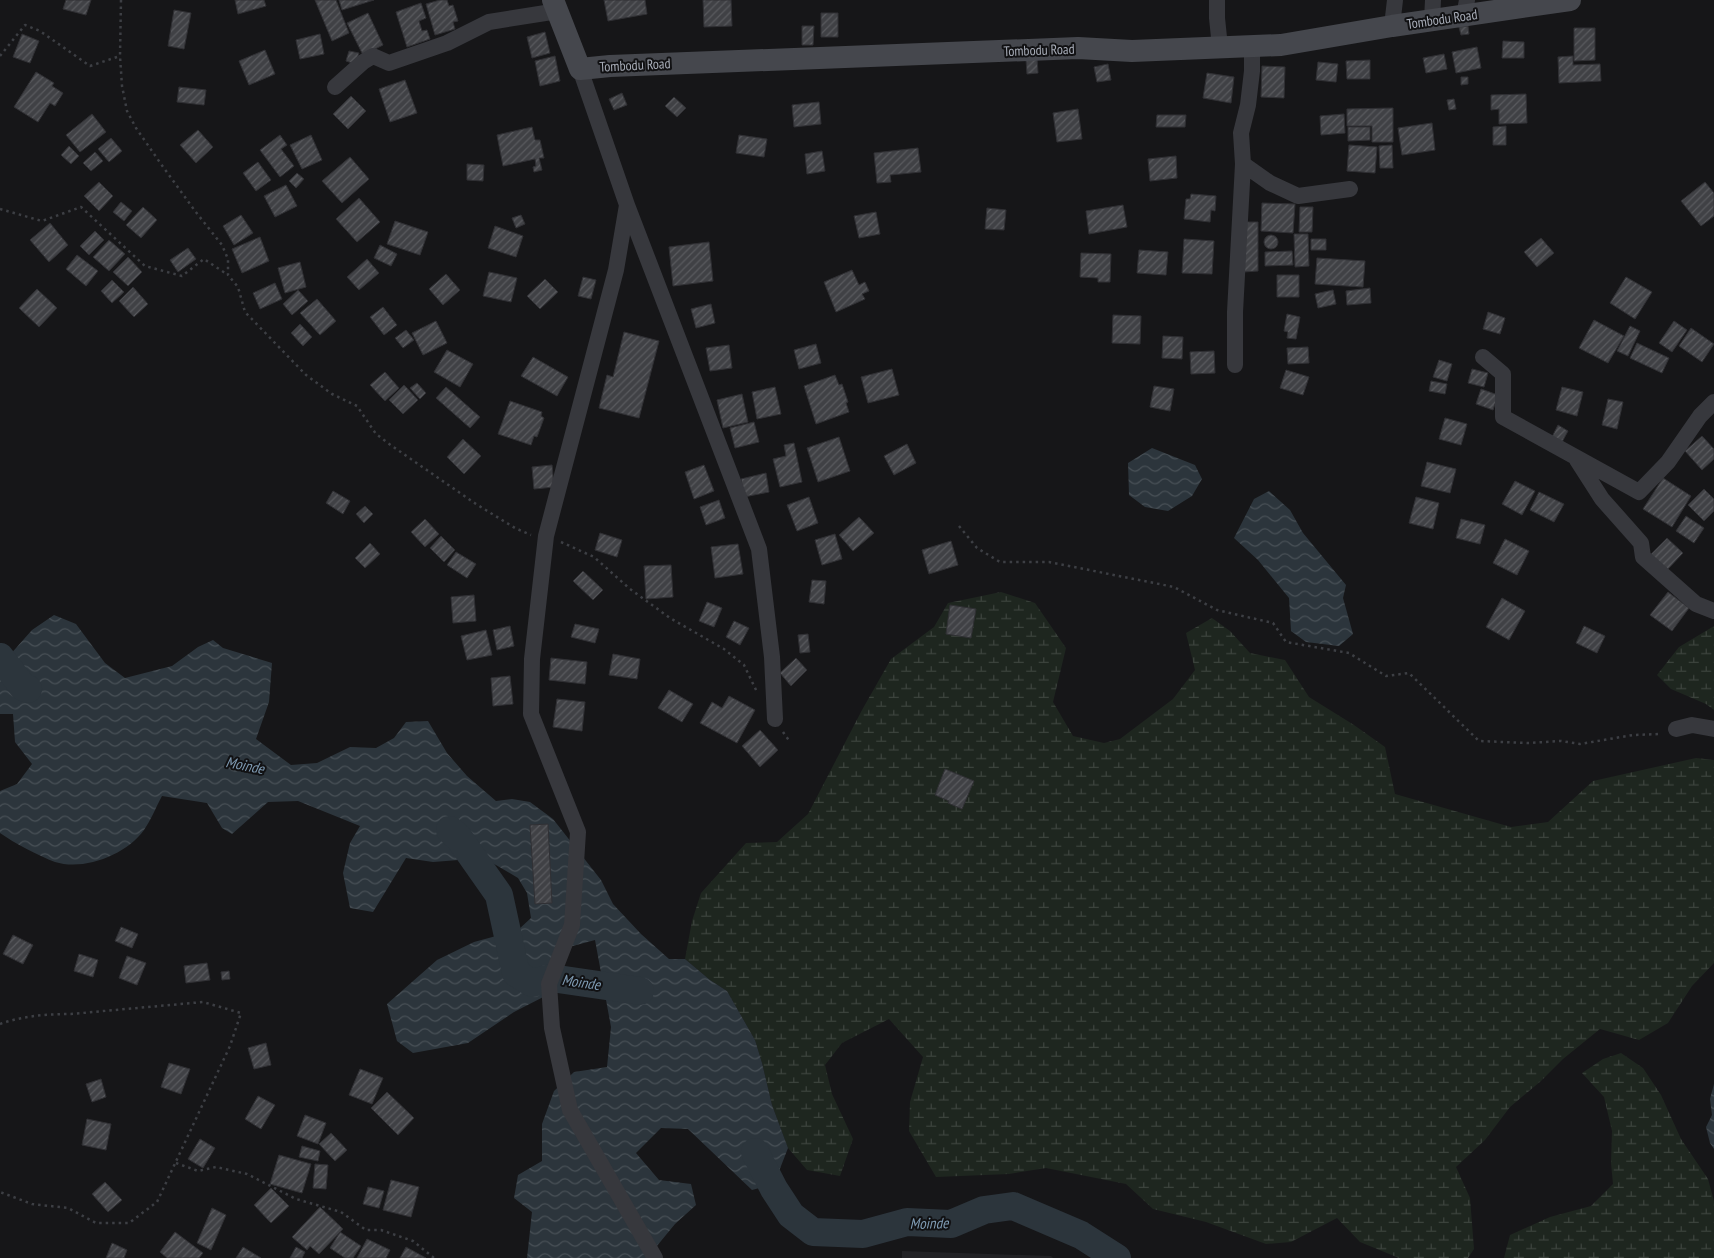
<svg xmlns="http://www.w3.org/2000/svg" width="1714" height="1258" viewBox="0 0 1714 1258" font-family="'PT Sans Narrow',sans-serif">
	<defs>
		<pattern id="wetland-marsh" width="20" height="14" patternUnits="userSpaceOnUse" patternTransform="scale(1.25)"><rect width="20" height="14" fill="#1e261f"/><path d="M1 5h8M5 5V1M11 12h8M15 12V8" fill="none" stroke="#3c433d"/></pattern>
		<pattern id="water-waves" width="16" height="10" patternUnits="userSpaceOnUse" patternTransform="scale(1.25)"><rect width="16" height="10" fill="#2c353c"/><path d="M0 5q4-4 8 0t8 0" fill="none" stroke="#485056"/></pattern>
		<pattern id="building-hatch" width="6" height="6" patternUnits="userSpaceOnUse" patternTransform="scale(1.25)"><rect width="6" height="6" fill="#404145"/><path d="M-1 1l2-2M0 6l6-6M5 7l2-2" fill="none" stroke="#595a5e"/></pattern>
	</defs>
	<rect width="100%" height="100%" fill="#161618"/>
	<path fill="#222225" d="M902,1251l149,5 2,2h-151z"/>
	<path fill="url(#wetland-marsh)" d="M1001,592l34,11 31,45 -13,54 20,34 31,7 16,-4 53,-40 22,-29 -9,-37 26,-15 18,13 20,22 35,7 24,37 45,28 31,22 10,47 116,33 37,-5 45,-41 103,-23 18,2v203l-22,23 -24,37 -29,17 -39,-11 -37,30 -22,22 -31,26 -25,33 -29,27 14,31 4,51 -6,9h-69l-39,-16 -23,-24 -46,24 -25,2 -60,-22 -53,-13 -27,-25 -80,-16 -37,6 -73,3 -27,-46 1,-29 13,-45 -34,-38 -47,24 -17,22 7,29 21,45 -13,37 -33,-6 -19,-22 -16,-43 -10,-42 -7,-23 -28,-49 -17,-11 -25,-21 7,-38 9,-28 45,-50 31,-1 31,-28 54,-104 29,-51 43,-32 14,-24z
		M1714,626v84l-8,-6 -35,-15 -14,-14 22,-28z
		M1621,1053l22,15 18,27 20,44 27,40 6,22v57h-210l6,-23 40,-18 41,-11 22,-22 -2,-21 1,-32 -8,-34 -22,-24 21,-14z"/>
	<path fill="url(#water-waves)" d="M1152,448l43,17 7,14 -10,17 -24,15 -23,-4 -16,-12 -1,-32z
		M1269,491l21,19 13,23 43,52 -3,13 10,36 -14,12 -33,-4 -15,-11 -2,-33 -31,-38 -24,-22 20,-39z
		M54,615l22,9 29,39 20,15 47,-12 26,-19 15,-7 10,8 49,15 -3,39 -13,37 35,26 26,-2 33,-16 26,1 18,-10 12,-16 22,-1 19,32 20,23 29,25 16,-2 18,3 23,17 48,61 12,24 28,30 28,25h16l25,21 17,11 28,49 7,23 10,42 16,43 -14,36 -22,6 -64,-61 -27,-1 -25,25 23,27 32,4 5,21 -21,19 -28,34h-120l5,-46 -18,-14 4,-23 24,-14v-37l12,-33 20,-19 33,-5 4,-40 -16,-87 -26,7 -16,45 -39,20 -46,31 -55,10 -16,-12 -10,-37 50,-44 37,-18 44,-12 13,-12 -4,-25 -9,-15 -34,-20 -51,4 -27,-4 -33,54 -23,-4 -7,-35 7,-30 10,-17 -62,-25 -30,1 -36,32 -10,-6 -15,-25 -45,-7c-6,11 -11,24 -18,34 -18,25 -60,41 -89,32 -16,-6 -41,-19 -55,-29v-42l17,-7 15,-20 -17,-22 -2,-28h-13v-48l32,-36z
		M1714,1084v65l-4,-6 -4,-16 6,-12 -2,-16z"/>
	<g fill="none" stroke-linecap="round" stroke-linejoin="round">
		<path stroke="#2c353c" stroke-width="28" d="M0,657l23,30 5,2
			M450,830l9,8 40,57 17,78 16,10 19,-5 89,13
			M755,1152l19,37 17,26 22,17 50,2 44,-12 44,2 33,-14 29,-4 68,29 36,23"/>
	</g>
	<path fill="url(#building-hatch)" stroke="#303034" d="M66,0h25l-5,15 -23,-6z
		M235,0h29l2,6 -28,8z
		M315,0h21l13,33 -17,8z
		M339,0h35l-32,10z
		M440,0h7l2,6 4,-1 5,16 -5,1 2,7 -20,6 -9,-31z
		M604,0h41l2,14 -39,7z
		M703,0h28l1,26 -28,1z
		M421,3l5,15 -7,3 3,10 5,-1 3,9 -23,8 -11,-35z
		M174,10l17,3 -7,36 -16,-3z
		M368,13l15,32 -20,10 -16,-32z
		M821,13h17v24h-17z
		M802,26h12l-1,19h-11z
		M1468,26l1,8 -8,1 -2,-8z
		M1574,28h21v32l-21,1z
		M545,32l5,21 -18,5 -5,-21z
		M22,34l17,7 -9,22 -17,-6z
		M320,34l4,20 -24,5 -4,-19z
		M1503,41l21,1v16h-22z
		M1477,47l4,21 -25,5 -4,-21z
		M265,50l10,24 -26,11 -10,-24z
		M349,51l10,2 -4,11 -9,-3z
		M1444,54l3,15 -21,4 -3,-15z
		M555,56l5,25 -20,5 -5,-25z
		M1573,56v9l27,-1 1,17 -42,2 -1,-26z
		M1037,58l1,15 -11,1 -1,-15z
		M1370,60v19h-23l-1,-18z
		M1318,62l20,2 -2,18 -20,-2z
		M1108,64l3,16 -14,2 -3,-15z
		M1262,66l23,1 -1,31 -23,-1z
		M36,72l18,11 -2,3 11,7 -8,13 -5,-3 -12,19 -24,-15z
		M1207,73l27,4 -3,26 -28,-5z
		M1461,77h7v7l-7,1z
		M405,80l12,33 -27,9 -11,-33z
		M179,87l27,3 -2,15 -27,-3z
		M622,93l5,12 -13,5 -5,-11z
		M1526,94l1,29 -28,1v-15l-8,1v-15z
		M351,96l15,15 -18,18 -15,-15z
		M674,97l12,11 -9,9 -12,-11z
		M1454,99l2,10 -7,1 -2,-10z
		M819,102l2,22 -27,3 -2,-22z
		M1393,108v34h-21v-16h-25v-17z
		M1078,109l4,30 -25,3 -4,-29z
		M92,114l14,18 -26,20 -14,-17z
		M1344,114l1,19 -24,2 -1,-19z
		M1157,115h29l-1,12h-29z
		M1432,123l3,27 -33,5 -4,-27z
		M1506,126v19h-13v-18z
		M532,127l3,13h5l4,18h-5l3,12 -8,2 -1,-5 3,-1 -1,-7 -32,7 -6,-31z
		M1348,127h22v13l-22,1z
		M198,130l15,17 -17,16 -16,-18z
		M280,135l7,10 -6,4 13,17 -14,11 -20,-27z
		M311,135l11,25 -20,9 -12,-24z
		M739,135l28,4 -3,18 -28,-4z
		M111,138l11,13 -13,11 -11,-13z
		M1349,145l28,2 -2,26 -28,-2z
		M1392,145l1,23h-13l-1,-22z
		M69,146l10,10 -8,8 -10,-9z
		M918,148l3,24 -31,3 1,7 -14,1 -3,-30z
		M822,151l3,20 -18,3 -2,-20z
		M95,152l8,9 -12,10 -8,-8z
		M1176,156l1,22 -27,3 -2,-22z
		M350,157l19,22 -27,24 -20,-22z
		M258,162l13,18 -15,11 -13,-18z
		M467,164l17,1 -1,16 -16,-1z
		M297,173l7,6 -8,9 -7,-7z
		M99,182l14,14 -14,15 -15,-15z
		M1705,182l9,11v23l-13,10 -20,-25z
		M286,185l11,21 -22,11 -11,-21z
		M1191,194l25,2 -1,15 -4,-1 -1,12 -26,-3 2,-20h4z
		M359,198l21,24 -23,20 -21,-23z
		M121,202l11,9 -8,10 -11,-9z
		M1262,203l33,1 -2,29 -32,-2z
		M1123,205l4,22 -38,7 -3,-23z
		M143,207l14,13 -16,18 -15,-13z
		M1300,207h13l-1,25h-13z
		M987,208l19,2 -2,20 -19,-1z
		M876,212l4,22 -21,4 -5,-22z
		M241,215l12,18 -19,12 -11,-19z
		M521,215l4,9 -9,4 -4,-10z
		M395,221l33,11 -8,23 -33,-11z
		M1243,222h15v49l-15,1z
		M50,223l18,22 -19,17 -19,-22z
		M495,226l28,10 -7,21 -28,-9z
		M95,231l9,9 -15,15 -9,-9z
		M1294,234h14l1,32 -14,1z
		M1264 242a7 7 0 1 1 14 0a7 7 0 1 1-14 0Z
		M260,237l9,24 -27,12 -10,-24z
		M1541,238l13,15 -17,14 -13,-15z
		M1184,239l30,2 -2,33 -30,-1z
		M1311,239h15v11h-15z
		M109,240l16,14 -16,17 -16,-14z
		M709,242l4,39 -40,5 -4,-39z
		M380,245l17,9 -6,12 -17,-8z
		M188,248l8,11 -18,13 -8,-12z
		M1139,250l29,2 -2,23 -29,-2z
		M1292,251l1,14 -28,1v-14z
		M1081,253l30,1 -1,28h-12v-4l-18,-1z
		M77,255l21,16 -12,15 -20,-17z
		M128,257l14,15 -14,14 -15,-14z
		M1317,258l48,3 -2,26 -48,-3z
		M367,259l12,14 -20,17 -12,-13z
		M300,262l6,25 -21,6 -7,-25z
		M852,270l7,15 6,-3 4,9 -7,3 3,5 -29,13 -12,-30z
		M489,272l28,6 -6,24 -28,-6z
		M446,274l14,16 -17,15 -14,-16z
		M1277,275h22v22h-22z
		M583,277l13,3 -5,19 -13,-3z
		M1626,277l26,15 -17,27 -25,-16z
		M545,279l13,13 -18,17 -13,-13z
		M112,280l12,12 -12,11 -11,-12z
		M275,283l7,16 -22,10 -7,-16z
		M133,287l15,17 -14,13 -15,-16z
		M1370,288l1,15 -24,2 -1,-14z
		M37,289l20,19 -18,19 -20,-19z
		M298,290l10,11 -16,14 -9,-11z
		M1333,290l3,14 -18,4 -3,-14z
		M317,299l19,22 -16,14 -20,-22z
		M711,304l4,19 -19,5 -5,-19z
		M383,307l14,18 -13,10 -14,-18z
		M1488,312l17,6 -5,16 -17,-5z
		M1287,314l13,3 -4,22 -9,-1 1,-6 -4,-1z
		M1113,315l28,1 -1,28 -28,-1z
		M1594,320l30,16 -16,27 -29,-15z
		M436,321l11,22 -24,12 -11,-22z
		M1674,321l13,9 -15,22 -13,-9z
		M300,324l12,13 -9,9 -12,-13z
		M1630,326l10,5 -12,25 -11,-5z
		M1691,328l23,16 -12,18 -23,-16z
		M406,330l8,10 -11,8 -8,-10z
		M624,332l35,9 -20,77 -40,-10 8,-33 6,2z
		M1163,336l20,1 -1,22 -20,-1z
		M1637,343l32,15 -7,15 -32,-15z
		M816,344l5,19 -22,6 -5,-19z
		M729,345l3,23 -22,3 -4,-23z
		M1308,347l1,16 -21,1 -1,-16z
		M447,350l26,14 -13,23 -26,-15z
		M1214,351l1,22 -24,1 -1,-22z
		M533,357l35,20 -11,19 -36,-20z
		M1439,360l13,4 -5,17 -14,-4z
		M892,369l7,26 -31,8 -7,-26z
		M1472,369l16,4 -4,14 -16,-4z
		M1286,370l23,7 -6,18 -23,-7z
		M385,372l14,16 -14,13 -15,-16z
		M835,375l4,10 3,-1 6,18 -2,1 3,9 -33,12 -12,-38z
		M1431,381l16,3 -2,10 -16,-3z
		M417,383l9,10 -6,6 -10,-11z
		M404,385l14,15 -15,14 -14,-14z
		M1154,386l20,3 -4,22 -20,-4z
		M446,387l34,30 -10,11 -34,-30z
		M775,387l6,27 -24,5 -5,-27z
		M1562,387l21,5 -6,24 -21,-6z
		M1481,389l17,6 -5,15 -17,-6z
		M742,394l6,28 -25,6 -6,-28z
		M1608,399l15,3 -6,27 -15,-4z
		M510,401l32,11 -1,4 3,2 -7,19 -3,-1 -3,9 -33,-11z
		M1445,418l22,6 -6,21 -22,-6z
		M754,422l5,20 -24,6 -5,-20z
		M1558,425l10,6 -6,11 -10,-5z
		M1702,436l12,13v10l-12,11 -17,-19z
		M839,437l11,34 -32,11 -11,-34z
		M463,439l18,17 -17,18 -17,-17z
		M794,443l8,39 -22,5 -7,-28 13,-3 -2,-11z
		M907,444l9,19 -22,12 -10,-19z
		M1427,462l29,7 -6,24 -29,-7z
		M552,465l2,22 -20,2 -2,-22z
		M704,465l10,26 -20,8 -9,-27z
		M766,473l3,19 -25,5 -3,-18z
		M1663,478l28,18 -19,31 -29,-18z
		M1515,481l20,10 -13,24 -20,-11z
		M1704,489l10,10v12l-10,10 -16,-16z
		M333,491l17,10 -7,13 -17,-11z
		M1539,492l25,12 -10,18 -24,-12z
		M809,497l9,26 -21,8 -10,-26z
		M1416,497l23,6 -6,26 -24,-6z
		M719,500l6,18 -19,7 -6,-18z
		M365,506l8,8 -9,9 -8,-9z
		M1686,516l18,12 -10,15 -18,-12z
		M859,517l15,16 -21,18 -14,-16z
		M425,519l14,15 -14,13 -14,-15z
		M1461,519l24,6 -5,19 -24,-6z
		M600,533l22,7 -5,17 -22,-7z
		M835,534l7,25 -20,6 -7,-25z
		M441,536l14,14 -11,12 -14,-14z
		M1667,538l16,15 -17,18 -16,-16z
		M1505,539l24,12 -12,24 -24,-12z
		M951,541l7,24 -29,9 -7,-24z
		M370,543l10,11 -15,14 -10,-10z
		M738,544l5,30 -28,4 -4,-31z
		M456,552l20,12 -9,14 -20,-13z
		M671,565l2,32 -27,2 -2,-33z
		M583,571l20,19 -10,10 -20,-19z
		M812,580l14,1 -2,23 -15,-2z
		M1668,592l21,16 -17,23 -22,-16z
		M474,595l2,26 -23,2 -2,-26z
		M1502,598l23,13 -16,29 -23,-13z
		M707,602l15,6 -8,19 -15,-6z
		M950,605l26,4 -5,29 -25,-4z
		M734,621l15,7 -9,17 -14,-8z
		M575,624l24,5 -4,14 -24,-6z
		M510,626l4,20 -17,4 -4,-20z
		M1584,626l21,10 -8,17 -21,-10z
		M486,630l6,25 -25,5 -6,-24z
		M808,634l2,18 -10,1 -2,-18z
		M613,654l27,5 -3,20 -28,-4z
		M551,658l36,4 -2,22 -36,-4z
		M796,658l11,12 -16,16 -11,-13z
		M510,676l3,28 -20,2 -2,-28z
		M669,690l24,14 -11,18 -24,-14z
		M729,696l26,14 -18,33 -37,-20 12,-21 10,6z
		M557,699l28,3 -3,29 -29,-4z
		M760,730l18,20 -18,17 -18,-21z
		M945,769l29,12 -12,28 -14,-6 1,-2 -14,-6z
		M548,824l4,79 -17,1 -5,-79z
		M121,927l17,7 -6,14 -17,-7z
		M13,935l20,10 -10,19 -20,-10z
		M79,954l19,6 -5,17 -19,-6z
		M127,956l19,7 -9,22 -18,-7z
		M207,963l3,17 -24,3 -2,-17z
		M229,971l1,8 -8,1 -1,-8z
		M266,1043l5,22 -17,4 -6,-21z
		M169,1063l21,6 -9,25 -20,-7z
		M360,1069l23,9 -11,26 -23,-9z
		M101,1079l5,18 -14,5 -6,-18z
		M387,1092l27,26 -16,17 -27,-27z
		M258,1096l17,9 -14,24 -16,-10z
		M305,1115l21,8 -8,21 -21,-8z
		M87,1119l24,5 -5,26 -24,-5z
		M331,1133l16,17 -12,11 -16,-17z
		M200,1139l15,9 -12,20 -15,-9z
		M302,1146l18,5 -2,10 -19,-4z
		M279,1155l32,9 -9,29 -32,-9z
		M315,1164l13,1 -2,24 -13,-1z
		M391,1180l28,7 -8,30 -28,-7z
		M105,1182l17,18 -14,12 -16,-18z
		M368,1187l16,4 -5,17 -16,-4z
		M271,1188l18,18 -18,17 -17,-18z
		M320,1207l23,22 -24,25 -9,-8 -3,4 -15,-13z
		M212,1208l14,7 -15,35 -14,-7z
		M175,1232l28,21 -4,5h-32l-7,-6z
		M340,1232l21,14 -8,12h-8l-15,-10z
		M367,1239l23,11 -4,8h-29z
		M112,1243l15,7 -3,8h-18z
		M243,1247l18,11h-25z
		M296,1247l9,5 -3,6h-12z
		M406,1247l20,11h-26z"/>
	<g fill="none" stroke-linecap="round" stroke-linejoin="round">
		<path stroke="#3d3f44" stroke-width="2.5" stroke-dasharray="2.5 4" stroke-linecap="butt" d="M121,0l-1,56 2,30 5,25 9,17 25,36 34,47 27,34 6,14v16l10,12 7,25 61,63 26,19 25,12 19,28 16,12 84,58 39,24 16,7
			M0,56l25,-31 15,6 50,35 30,-10
			M0,209l42,12 39,-14 64,59 37,10 22,-17 24,16
			M959,526l18,22 23,14h49l125,25 43,23 56,13 13,19 63,11 37,23 23,-3 70,68 49,2 33,-2 19,3 53,-9 28,-1
			M561,542l33,15 36,32 40,29 54,31 20,16 13,27
			M783,732l7,10
			M0,1024c22,-8 47,-10 71,-10l132,-12 38,11 -11,33 -73,156 -28,21h-33l-28,-15 -36,-4 -32,-12
			M176,1163l22,8 18,-4 31,7 49,25 45,13 25,18h15l32,11 21,17"/>
		<path stroke="#37383d" stroke-width="16" d="M1217,0v18l3,29
			M1464,16l3,-16
			M1432,20l1,-20
			M1392,26l3,-26
			M580,69l47,136 132,344 13,108 3,62
			M335,87l28,-25 10,-6 16,7 58,-20 42,-21 69,-11
			M1243,164l27,19 28,13 52,-7
			M627,205l-11,65 -70,266 -14,123 -1,55 47,118 -6,93 -23,59 3,44 18,82 85,148
			M1483,357l20,17v43l136,75 29,-30 32,-46 14,-14
			M1235,365v-53l8,-148 -2,-31 7,-28 4,-34v-24
			M1577,460l25,39 39,44 2,14 53,47 18,7
			M1676,729l16,-4 22,4"/>
		<path stroke="#45474d" stroke-width="22" d="M553,0l27,69 30,-3 468,-18 54,3 149,-6 111,-19 178,-26"/>
	</g>
	<g text-anchor="middle" dominant-baseline="central" stroke-width="4" stroke-linejoin="round" paint-order="stroke">
		<g font-size="14" fill="#a8adb8" stroke="#111113">
			<text transform="translate(1442 19) rotate(-8)">Tombodu Road</text>
			<text transform="translate(1039 50) rotate(-2)">Tombodu Road</text>
			<text transform="translate(635 65) rotate(-3)">Tombodu Road</text>
		</g>
		<g font-size="15" font-style="italic" fill="#7f9bb3" stroke="#111113">
			<text transform="translate(245 765) rotate(11)">Moinde</text>
			<text transform="translate(581 982) rotate(8)">Moinde</text>
			<text transform="translate(929 1223) rotate(-1)">Moinde</text>
		</g>
	</g>
</svg>
